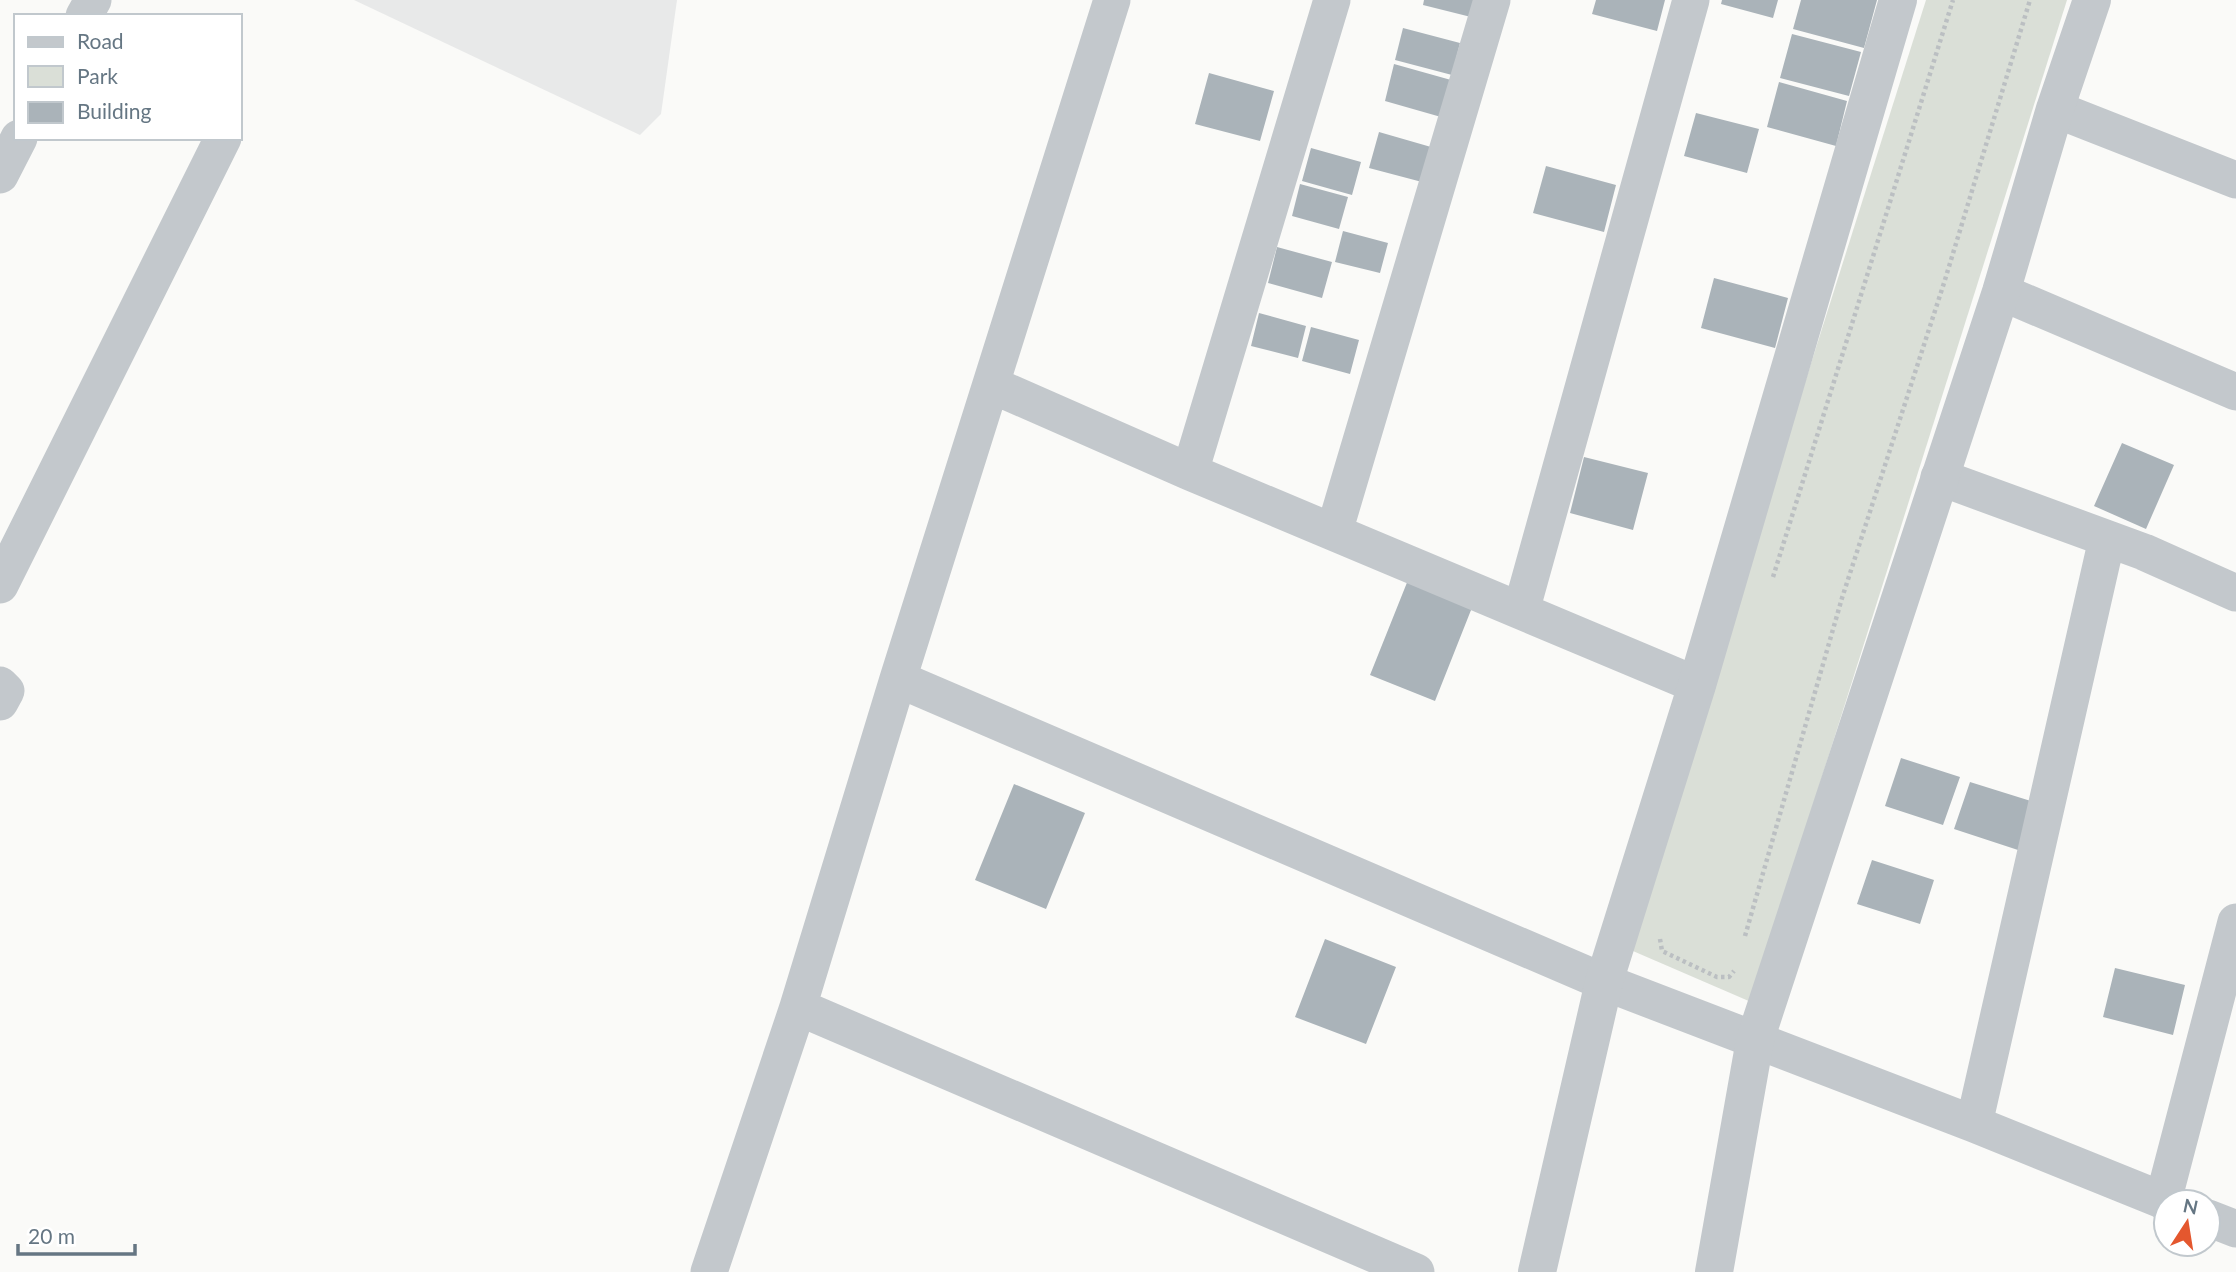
<svg xmlns="http://www.w3.org/2000/svg" width="2236" height="1272" viewBox="0 0 2236 1272" font-family="Lato,sans-serif">
	<rect width="100%" height="100%" fill="#fafaf8"/>
	<path fill="#e8e9e9" d="M354,0h323l-16,114 -21,21z"/>
	<path fill="#dadfd7" d="M1926,0h141l-316,1002 -125,-54z"/>
	<path fill="#aab3b9" d="M1424,0h55l-4,18 -52,-13z
		M1596,0h69l-8,31 -65,-17z
		M1722,0h56l-5,18 -52,-14z
		M1801,0h76l-13,48 -71,-19z
		M1403,28l57,15 -8,32 -57,-15z
		M1792,34l69,18 -12,44 -69,-18z
		M1394,64l57,16 -10,37 -56,-16z
		M1209,73l65,18 -14,50 -65,-17z
		M1779,82l68,19 -11,45 -69,-19z
		M1696,113l63,16 -12,44 -63,-17z
		M1379,132l52,15 -9,35 -53,-14z
		M1311,148l50,14 -9,33 -50,-14z
		M1546,166l70,19 -12,47 -71,-19z
		M1300,184l48,13 -9,32 -47,-13z
		M1343,231l45,12 -8,30 -45,-11z
		M1277,247l55,15 -10,36 -54,-15z
		M1714,278l74,20 -13,50 -74,-20z
		M1259,313l47,13 -8,32 -47,-12z
		M1311,327l48,13 -9,34 -48,-13z
		M2122,443l52,22 -28,64 -52,-23z
		M1584,457l64,16 -15,57 -63,-17z
		M1408,580l65,25 -38,96 -65,-26z
		M1901,758l59,19 -17,48 -58,-19z
		M1970,782l64,20 -16,48 -64,-21z
		M1014,784l71,29 -39,96 -71,-29z
		M1872,860l62,20 -14,44 -63,-20z
		M1325,939l71,28 -30,77 -71,-27z
		M2115,968l70,17 -12,50 -70,-18z"/>
	<g fill="none" stroke-linecap="round" stroke-linejoin="round">
		<path stroke="#bbbfc2" stroke-width="4.5" stroke-dasharray="3.5 3.5" stroke-linecap="butt" d="M1773,577l180,-577
			M1745,936l97,-338 102,-315 86,-283
			M1660,939l2,12 55,26h12l5,-6"/>
		<path stroke="#c3c8cc" stroke-width="37" d="M84,16l9,-16
			M2055,109l181,71
			M0,175l19,-37
			M2001,292l235,100
			M992,385l198,87 507,213
			M1190,472l142,-472
			M1939,477l205,75 92,41
			M1334,532l158,-532
			M0,585l223,-447
			M1521,611l170,-611
			M898,679l706,303 370,142 193,78
			M0,685l6,6 -6,11
			M798,1007l618,265
			M1974,1124l133,-585
			M2163,1201l73,-279
			M2208,1218l28,11
			M709,1272l89,-265 100,-328 214,-679"/>
		<path stroke="#c3c8cc" stroke-width="38" d="M1537,1272l67,-290 93,-297 201,-685
			M1714,1272l41,-232 246,-748 54,-183 37,-109"/>
	</g>
	<rect x="14" y="14" width="228" height="126" fill="#ffffff" stroke="#c1c8cd" stroke-width="2"/>
	<rect x="28" y="37" width="35" height="10" fill="#c3c8cc" stroke="#c1c8cd" stroke-width="2"/>
	<text x="77" y="49" font-size="21" fill="#657683">Road</text>
	<rect x="28" y="66" width="35" height="21" fill="#dadfd7" stroke="#c1c8cd" stroke-width="2"/>
	<text x="77" y="84" font-size="21" fill="#657683">Park</text>
	<rect x="28" y="102" width="35" height="21" fill="#aab3b9" stroke="#c1c8cd" stroke-width="2"/>
	<text x="77" y="119" font-size="21" fill="#657683">Building</text>
	<g transform="translate(2187 1223) rotate(12)"><circle r="33" fill="#ffffff" stroke="#c1c8cd" stroke-width="2"/>
	<path d="M0-5L12 26L0 18L-12 26Z" fill="#e4572e"/>
	<text y="-10" font-size="19" font-weight="bold" text-anchor="middle" fill="#657683">N</text>
	</g>
	<path d="M18 1244v10h117v-10" fill="none" stroke="#657683" stroke-width="3.5"/>
	<text x="28" y="1244" font-size="21" fill="#657683" stroke="#ffffff" stroke-width="5" paint-order="stroke">20 m</text>
</svg>
